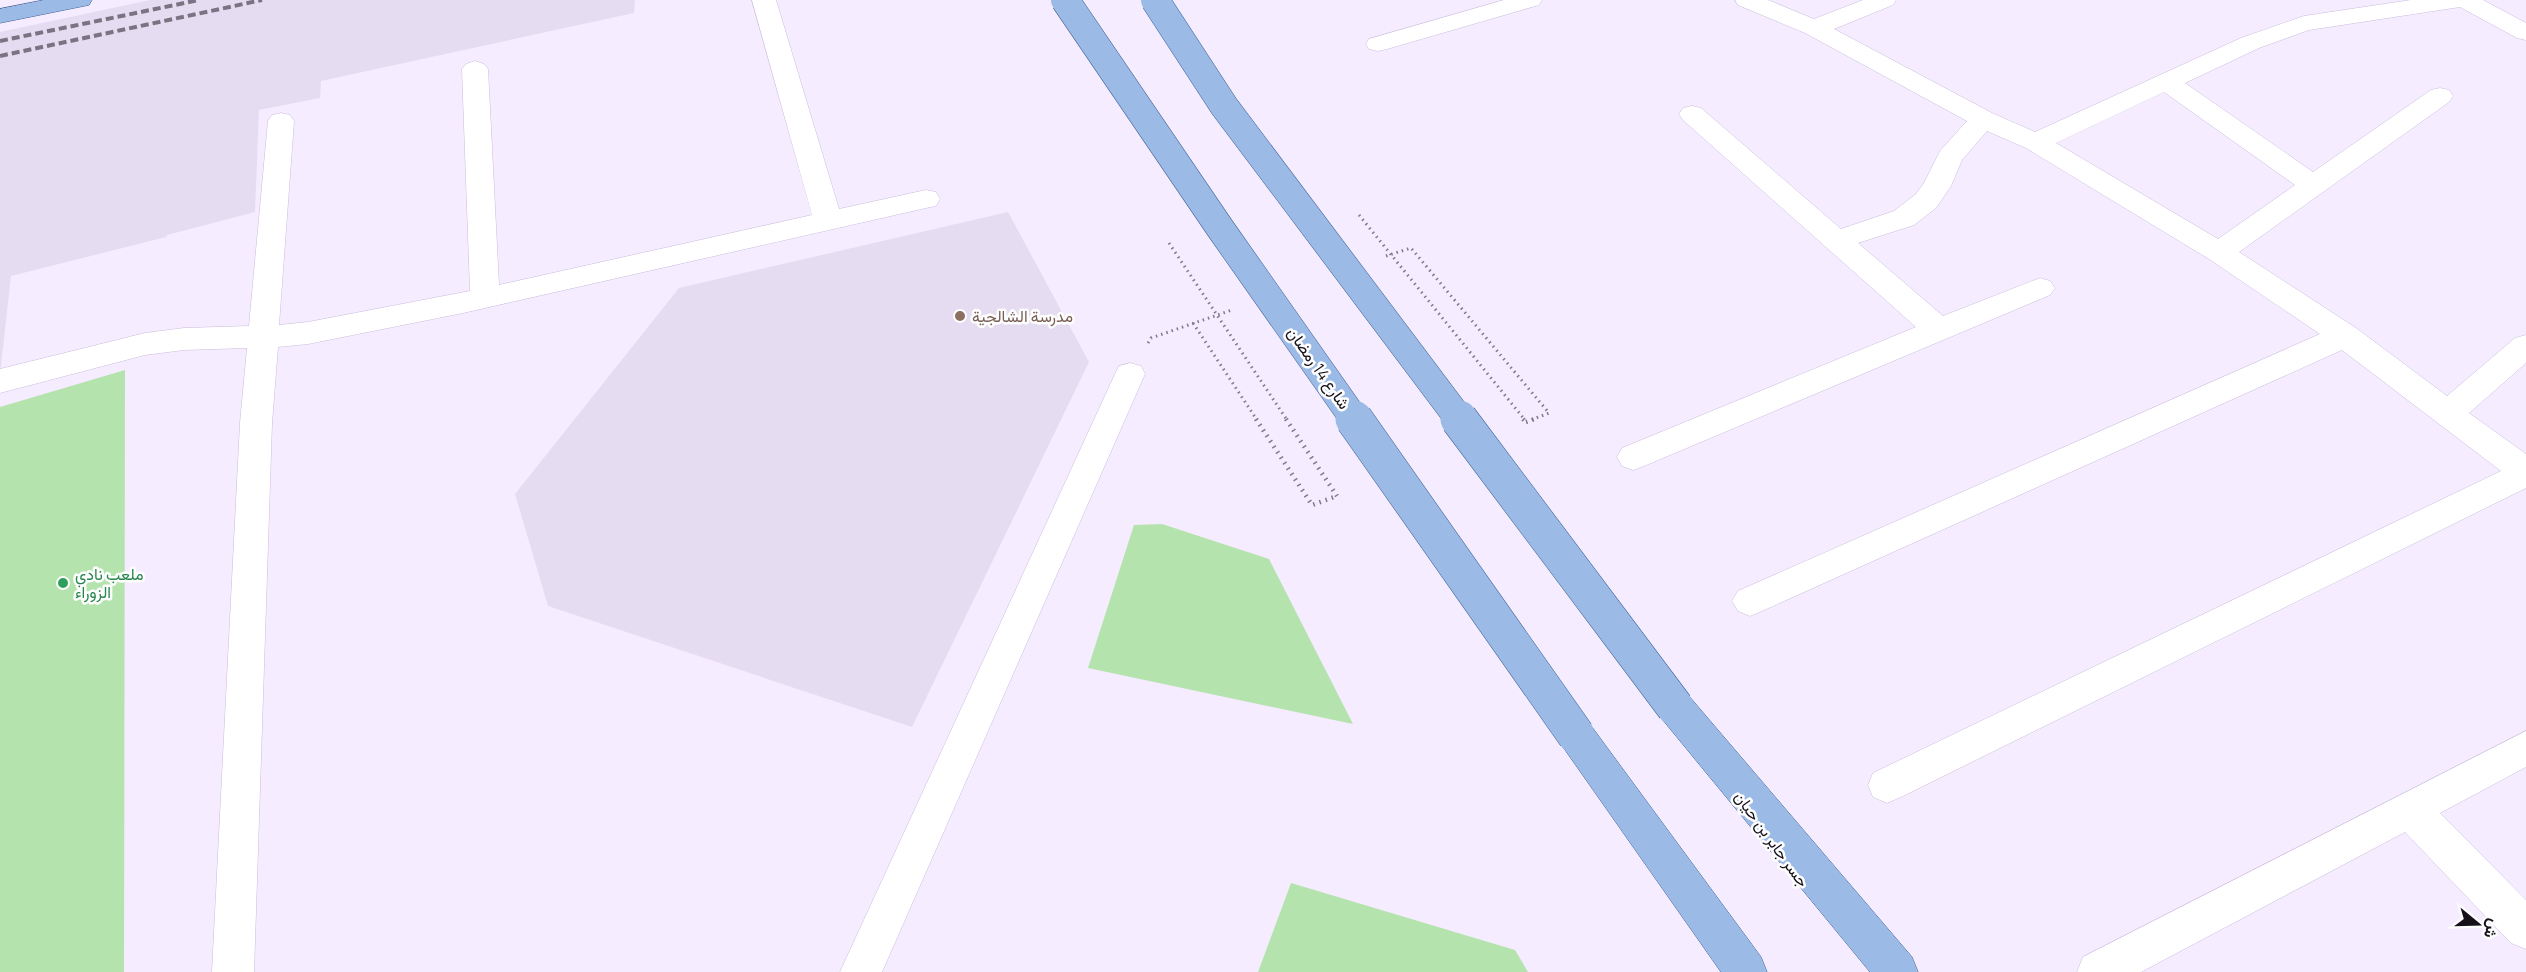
<svg xmlns="http://www.w3.org/2000/svg" width="2526" height="972" viewBox="0 0 2526 972" font-family="Manrope,Vazirmatn,sans-serif">
	<rect width="100%" height="100%" fill="#f5ecff"/>
	<path fill="#e6dcf2" d="M150,0h485l-1,13 -313,68 -1,17 -61,12 -4,102 -88,23 -1,2 -155,39 -11,98v-342z
		M1008,212l81,150 -177,365 -364,-121 -33,-112 164,-206z"/>
	<path fill="#b5e3ae" d="M125,370l-1,602h-124v-565z
		M1162,524l107,35 84,165 -265,-56 46,-143z
		M1291,883l224,67 13,22h-270z"/>
	<g fill="none" stroke-linecap="round" stroke-linejoin="round">
		<g stroke="#cbbddc" stroke-width="1">
			<path id="minor" d="M752,0h24l63,209 87,-19 10,2 4,7 -4,7 -10,2 -463,105 -155,31 -30,3 -6,76 -18,549h-42l28,-549 7,-75 -63,2 -39,5 -145,38v-24l145,-36 39,-5 65,-2 19,-205 4,-6 9,-2 9,2 4,6 -15,204 29,-3 162,-31 -8,-222 4,-5 9,-3 9,3 4,5 11,216 313,-70z
				M1504,0h38l-3,5 -152,44 -9,2 -9,-2 -3,-5 3,-5z
				M1735,0h33l46,19 49,-19h33l-3,5 -59,24 158,84 43,19 206,-94 63,-22 107,-16h72l43,23v17l-9,-2 -57,-31 -151,23 -50,18 -74,35 128,89 118,-82 9,-2 9,2 4,6 -4,6 -210,150 117,76 91,68 68,-58 11,-3v28l-57,50 57,41v34l-625,309 -14,6 -14,-6 -5,-12 5,-12 628,-302 -159,-121 -580,261 -12,5 -12,-5 -6,-10 6,-10 582,-257 -111,-75 -183,-111 -39,-17 -25,29 -11,26 -15,22 -22,17 -56,18 85,73 97,-38 10,3 5,7 -5,7 -406,171 -11,4 -11,-4 -5,-9 5,-9 294,-121 -233,-207 -4,-6 4,-6 9,-2 9,2 140,121 53,-18 22,-17 8,-11 16,-32 27,-30 -162,-88 -67,-28zM2164,92l131,93 -77,54 -162,-96z
				M1130,363l11,3 4,8 -263,598h-42l275,-598 4,-8z
				M2526,731v36l-86,46 86,87v49l-15,-6 -106,-111 -264,140h-64l6,-15z"/>
		</g>
		<g stroke="#416194" stroke-width="1">
			<path id="primary" d="M44,0h48l-3,5 -89,18v-14z
				M1675,691l13,4 224,262 6,15h-48l-208,-253 -6,-12 6,-12z
				M1576,718l13,5 172,234 6,15h-46l-158,-225 -6,-12 6,-12z"/>
		</g>
		<path stroke="#817a89" stroke-width="3" stroke-dasharray="1.5 4" stroke-linecap="butt" d="M1386,256l25,-8 138,165 -18,7
			M1193,323l64,97
			M1148,343l3,-5 81,-28"/>
		<path stroke="#817a89" stroke-width="4.5" stroke-dasharray="1.5 5" stroke-linecap="butt" d="M1256,419l56,86 25,-9
			M1526,422l9,-3"/>
		<use href="#minor" fill="#fff" fill-rule="evenodd"/>
		<use href="#primary" fill="#9bbbe6" fill-rule="evenodd"/>
		<path stroke="#7a7381" stroke-width="4" stroke-dasharray="8 4" stroke-linecap="butt" d="M0,41l199,-41
			M0,56l262,-56"/>
		<g stroke="#416194" stroke-width="29" stroke-linecap="butt">
			<path id="primary-bridge-far1" d="M1065,0l155,228 135,192
				M1155,0l69,106 236,314"/>
		</g>
		<g stroke="#416194" stroke-width="38" stroke-linecap="butt">
			<path id="primary-bridge" d="M1354,419l222,316
				M1459,419l216,288"/>
		</g>
		<path stroke="#817a89" stroke-width="3" stroke-dasharray="1.5 4" stroke-linecap="butt" d="M1359,215l166,205
			M1169,243l118,177"/>
		<path stroke="#817a89" stroke-width="4.5" stroke-dasharray="1.5 5" stroke-linecap="butt" d="M1286,419l51,77
			M1523,419l3,3"/>
		<use href="#primary-bridge-far1" stroke="#9bbbe6" stroke-width="28"/>
		<use href="#primary-bridge" stroke="#9bbbe6" stroke-width="37"/>
	</g>
	<circle fill="#8d6e63" stroke="#fdfdfd" stroke-width="2" cx="960" cy="316" r="6"/>
	<circle fill="#2e9e5b" stroke="#fdfdfd" stroke-width="2" cx="63" cy="583" r="6"/>
	<g text-anchor="middle" dominant-baseline="central" stroke-width="5" stroke-linejoin="round" paint-order="stroke">
		<g font-size="16" fill="#785e54" stroke="#fdfdfd" text-anchor="start">
			<text x="972" y="316">مدرسة الشالجية</text>
		</g>
		<g font-size="16" fill="#15101a" stroke="#fdfdfd">
			<text transform="translate(1319 368) rotate(55)">شارع 14 رمضان</text>
			<text transform="translate(1772 839) rotate(54)">جسر جابر بن حيان</text>
		</g>
		<g font-size="16" fill="#27864d" stroke="#fdfdfd" text-anchor="start">
			<text x="75" y="574">ملعب نادي<tspan x="75" dy="18">الزوراء</tspan></text>
		</g>
	</g>
	<g transform="translate(2478 924) rotate(109)" stroke="#fdfdfd" stroke-width="4.5" paint-order="stroke">
	<path d="M0-4.5L10 22L0 15L-10 22Z" fill="#15101a"/>
	<text y="-9" font-size="16" font-weight="bold" text-anchor="middle" fill="#15101a">ش</text>
	</g>
</svg>
